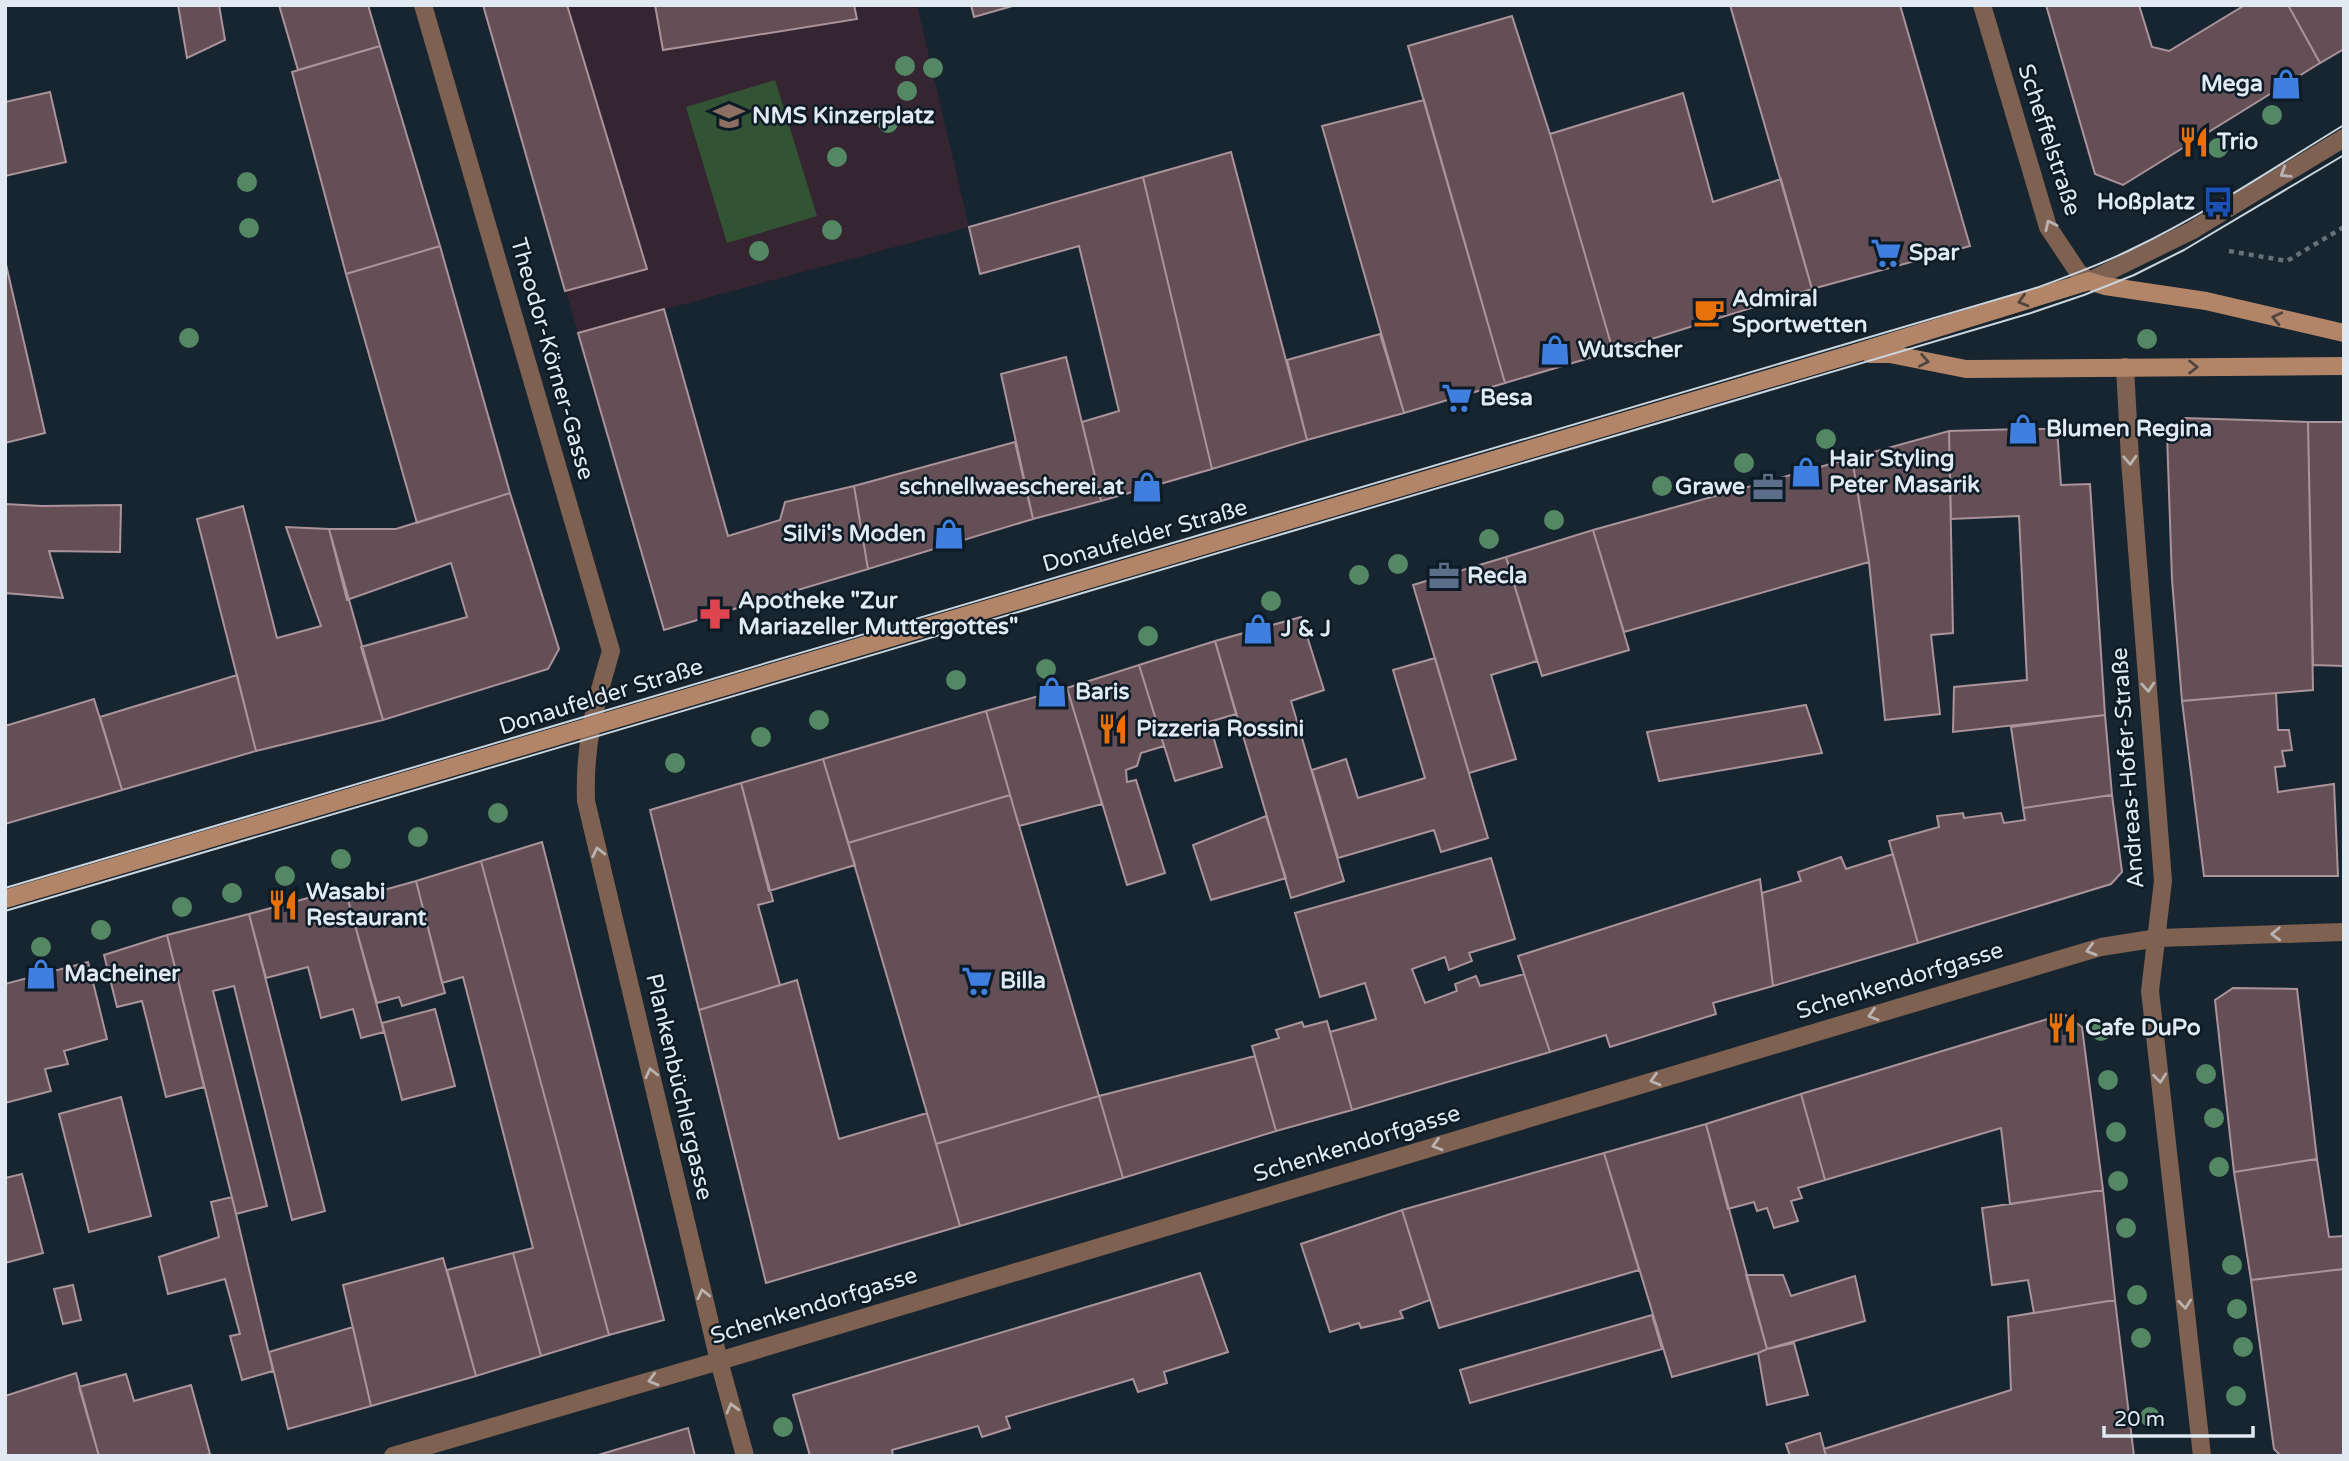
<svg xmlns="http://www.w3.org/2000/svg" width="2349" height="1461" viewBox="0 0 2349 1461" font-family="'Varela Round',sans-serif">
	<rect width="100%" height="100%" fill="#162530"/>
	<path fill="#342530" d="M483,5h434l52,222 -391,106z"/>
	<path fill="#335335" d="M775,80l42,136 -90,27 -41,-136z"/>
	<path fill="#634f55" stroke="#aa939a" stroke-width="2" d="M178,5h41l6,35 -38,18z
		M279,5h89l12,41 -82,24z
		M483,5h84l80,264 -82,22z
		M655,5h199l3,14 -194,31z
		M971,5h45l-42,12z
		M1730,5h170l70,241 -158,43z
		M2046,5h93l13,42 17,4 76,-46h43l32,58 -197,122 -28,-11z
		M2288,5h56v44l-24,14z
		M1512,16l38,118 63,217 -108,32 -97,-337z
		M380,46l60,200 -94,28 -54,-202z
		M50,92l16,70 -61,14v-74z
		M1683,93l30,109 68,-23 31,110 -199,62 -63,-217z
		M1424,100l81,283 -101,30 -82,-287z
		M1231,152l76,288 -95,29 -69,-292z
		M1143,177l69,292 -111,32 -19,-79 37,-11 -40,-165 -99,28 -11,-47z
		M440,246l70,247 -93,30 -71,-249z
		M5,260l40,173 -40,10z
		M664,309l64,227 52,-16 5,-18 69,-16 14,83 -204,61 -86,-297z
		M1380,334l24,79 -97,27 -20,-80z
		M1066,357l35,144 -68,18 -32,-145z
		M2183,418l125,4 5,268 -131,11 -10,-121 -5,-146z
		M2308,422h36v244l-31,-1z
		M2023,429h34l4,56 29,-1 15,231 -152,17 1,-45 73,-7 -8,-164 -68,3 -2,-88z
		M1949,431l4,202 -22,2 9,79 -55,6 -16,-158 -17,-104z
		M1015,442l18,77 -165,50 -14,-83z
		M1852,458l17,104 -245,70 -31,-102z
		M510,493l49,156 -6,11 -5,9 -165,51 -22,-73 106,-30 -16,-54 -104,37 -18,-71h67z
		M5,504l37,2 79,-1 -1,47 -71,-1 14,47 -58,-5z
		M243,506l34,132 44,-12 -35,-99 43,2 54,191 -127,31 -59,-232z
		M1593,530l36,120 -87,26 -36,-119z
		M1506,557l31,104 -46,14 25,84 -47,14 -56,-188z
		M1301,617l23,73 -33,11 53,180 -53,17 -76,-257z
		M1215,641l21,73 -27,8 13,45 -47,14 -36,-116z
		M1435,658l53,180 -47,14 -7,-22 -96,28 -26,-88 34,-11 12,39 67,-20 -32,-108z
		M1139,665l25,81 -23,7 -4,13 -11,4 1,12 9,-2 29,93 -38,12 -60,-197z
		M237,675l19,76 -134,39 -22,-73z
		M1067,688l35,116 -83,22 -33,-115z
		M2276,693l2,37h11l3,20 -10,1 3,15 -10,1 3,25 56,-8 4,92h-134l-22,-175z
		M94,699l28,91 -117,34v-98z
		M1806,705l16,48 -163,28 -12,-49z
		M986,711l24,84 -162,48 -25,-84z
		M2105,715l7,80 -89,13 -12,-81z
		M823,759l32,106 -86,26 -28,-108z
		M741,783l32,118 -15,4 22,80 -81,25 -49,-200z
		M1010,795l89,301 -163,48 -88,-301z
		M2112,795l10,77 -11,12 -193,59 -29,-102 50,-14 -2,-11 26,-3 1,5 37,-5 3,10 21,-3 -2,-12z
		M1266,816l20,62 -75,22 -18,-55z
		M542,842l122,478 -55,15 -128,-474z
		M1893,854l25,89 -145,43 -11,-93 39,-12 -3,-9 43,-15 5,12z
		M1491,858l24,81 -46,14 3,8 -23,9 -4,-13 -33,12 13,34 32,-12 -2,-7 21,-8 4,10 44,-12 26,78 -198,58 -22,-78 46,-13 -11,-36 -45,14 -25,-84z
		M481,861l128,474 -68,21 -28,-103 20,-5 -70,-271 -21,6 -26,-102z
		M1760,879l13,107 -60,17 3,11 -106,33 -4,-12 -56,17 -32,-96z
		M416,881l29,112 -43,13 -3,-9 -22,6 -29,-103z
		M345,888l39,144 -23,6 -8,-29 -32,9 -13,-51 -42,11 -17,-64z
		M249,914l76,297 -33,9 -58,-234 -21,5 54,215 -31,8 -69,-279z
		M167,935l37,152 -38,10 -24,-96 -25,6 -13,-52z
		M88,962l19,77 -43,12 4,13 -23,5 6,22 -46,12v-119z
		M797,980l42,159 88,-26 33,113 -194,57 -67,-273z
		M2233,988l64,1 20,170 -83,13 -19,-172z
		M435,1009l20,77 -53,14 -20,-77z
		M2064,1014l18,13 21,163 -93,14 -9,-76 -176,52 -24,-86z
		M1327,1021l25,89 -76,21 -24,-85 27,-8 -3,-8 26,-8 2,5z
		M1255,1056l21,75 -153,47 -24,-82z
		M1801,1094l24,86 -27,8 4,10 -11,3 7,20 -24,7 -7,-20 -10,3 -3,-9 -26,7 -22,-85z
		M1099,1096l24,82 -163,48 -24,-82z
		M121,1097l30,119 -62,16 -30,-118z
		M1706,1124l61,225 -9,4 -86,24 -68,-224z
		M1604,1153l35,117 -200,58 -37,-118z
		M2317,1159l12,78 15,-1v33l-93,11 -17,-108z
		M22,1174l21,79 -38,10v-85z
		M2103,1190l12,110 -81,13 -6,-33 -36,5 -10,-77z
		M232,1197l41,174 -31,9 -12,-44 10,-2 -15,-55 -57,15 -9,-37 60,-20 -8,-35z
		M1402,1210l28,90 -30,11 3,7 -42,10 -2,-5 -29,9 -29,-88z
		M513,1253l28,103 -65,20 -29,-106z
		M443,1258l33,118 -105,30 -28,-121z
		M2344,1269v187h-63l-7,-7 -23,-169z
		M1200,1273l28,79 -64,20 3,11 -29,9 -5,-13 -127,38 4,11 -28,9 -4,-11 -86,24 1,6h-83l-17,-61z
		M1746,1275h37l8,21 64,-20 10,45 -98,28z
		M73,1285l8,35 -18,4 -9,-35z
		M2115,1300l19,156h-308l-2,-7 187,-59 -3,-73z
		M1652,1315l10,34 -192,54 -10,-33z
		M353,1327l18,79 -83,23 -19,-77z
		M1794,1343l14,52 -41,10 -9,-52 9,-4z
		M76,1373l23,83h-94v-60z
		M126,1374l8,27 57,-16 19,69 -7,2h-104l-20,-69z
		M688,1428l7,28h-100z
		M1820,1433l6,23h-36l-4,-12z"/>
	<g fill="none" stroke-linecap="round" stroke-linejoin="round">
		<path stroke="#65717b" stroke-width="4.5" stroke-dasharray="5 5" stroke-linecap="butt" d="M2136,194l24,14
			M2229,251l58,10 57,-34"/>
		<path stroke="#7e6150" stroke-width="18" d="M423,5l188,646c-16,54 -27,92 -25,150l133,560 26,95
			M1982,5l66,222 30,45 11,9 102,-50 153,-93
			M2125,367l5,93 33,421 -13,110 52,465
			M393,1456l326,-95 1382,-414 57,-9 186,-6"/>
		<path stroke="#b28468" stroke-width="18" d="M1870,354h20l76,15 378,-3
			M5,899l1851,-546 233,-72 16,5 101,15 138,32"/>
		<path stroke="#cbd5dd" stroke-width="2" d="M5,888l2034,-601c32,-12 64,-23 95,-39 73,-35 141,-81 210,-123
			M5,911l2026,-598 53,-18 50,-20 50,-25 160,-95"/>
	</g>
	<g fill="#548763">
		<circle cx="905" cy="66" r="10"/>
		<circle cx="933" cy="68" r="10"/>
		<circle cx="907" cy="91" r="10"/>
		<circle cx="2272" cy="115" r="10"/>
		<circle cx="888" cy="123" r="10"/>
		<circle cx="2218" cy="148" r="10"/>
		<circle cx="837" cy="157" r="10"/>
		<circle cx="247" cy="182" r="10"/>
		<circle cx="249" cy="228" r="10"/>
		<circle cx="832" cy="230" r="10"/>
		<circle cx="759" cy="251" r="10"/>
		<circle cx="189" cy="338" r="10"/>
		<circle cx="2147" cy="339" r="10"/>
		<circle cx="1826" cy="439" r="10"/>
		<circle cx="1744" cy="463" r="10"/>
		<circle cx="1662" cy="486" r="10"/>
		<circle cx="1554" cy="520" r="10"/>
		<circle cx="1489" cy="539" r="10"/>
		<circle cx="1398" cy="564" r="10"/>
		<circle cx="1359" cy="575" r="10"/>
		<circle cx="1271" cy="601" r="10"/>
		<circle cx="1148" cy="636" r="10"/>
		<circle cx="1046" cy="669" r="10"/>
		<circle cx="956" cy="680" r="10"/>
		<circle cx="819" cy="720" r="10"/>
		<circle cx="761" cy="737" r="10"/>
		<circle cx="675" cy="763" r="10"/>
		<circle cx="498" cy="813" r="10"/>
		<circle cx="418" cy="837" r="10"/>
		<circle cx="341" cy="859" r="10"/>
		<circle cx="285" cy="876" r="10"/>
		<circle cx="232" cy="893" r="10"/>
		<circle cx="182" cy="907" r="10"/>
		<circle cx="101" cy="930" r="10"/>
		<circle cx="41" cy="947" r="10"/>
		<circle cx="2101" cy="1031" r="10"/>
		<circle cx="2206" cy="1074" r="10"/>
		<circle cx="2108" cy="1080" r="10"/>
		<circle cx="2214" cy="1118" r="10"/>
		<circle cx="2116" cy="1132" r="10"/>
		<circle cx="2219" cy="1167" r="10"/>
		<circle cx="2118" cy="1181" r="10"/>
		<circle cx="2126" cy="1228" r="10"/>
		<circle cx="2232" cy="1265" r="10"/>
		<circle cx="2137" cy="1295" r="10"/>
		<circle cx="2237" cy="1309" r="10"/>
		<circle cx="2141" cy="1338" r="10"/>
		<circle cx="2243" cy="1347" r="10"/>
		<circle cx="2236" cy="1396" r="10"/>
		<circle cx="2150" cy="1417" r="10"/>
		<circle cx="783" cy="1427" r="10"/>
	</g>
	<defs><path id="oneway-chevron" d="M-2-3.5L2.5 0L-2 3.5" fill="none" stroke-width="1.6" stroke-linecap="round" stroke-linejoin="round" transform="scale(1.75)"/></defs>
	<g stroke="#b9b3b1">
		<use href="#oneway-chevron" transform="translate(2285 173) rotate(148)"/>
		<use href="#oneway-chevron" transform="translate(2050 225) rotate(-115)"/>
		<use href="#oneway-chevron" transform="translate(2130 460) rotate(87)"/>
		<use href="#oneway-chevron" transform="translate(2148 687) rotate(86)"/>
		<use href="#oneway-chevron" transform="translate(598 852) rotate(-103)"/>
		<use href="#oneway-chevron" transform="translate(2276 934) rotate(178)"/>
		<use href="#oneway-chevron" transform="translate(2091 950) rotate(164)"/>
		<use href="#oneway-chevron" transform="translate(1873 1015) rotate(163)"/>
		<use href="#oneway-chevron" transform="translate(651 1073) rotate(-103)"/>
		<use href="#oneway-chevron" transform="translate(2160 1078) rotate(84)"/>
		<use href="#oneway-chevron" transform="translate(1655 1080) rotate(163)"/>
		<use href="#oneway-chevron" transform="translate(1437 1145) rotate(163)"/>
		<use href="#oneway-chevron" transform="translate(703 1294) rotate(-103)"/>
		<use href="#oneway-chevron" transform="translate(2185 1304) rotate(84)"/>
		<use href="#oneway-chevron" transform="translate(653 1380) rotate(164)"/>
		<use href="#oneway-chevron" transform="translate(732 1408) rotate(-105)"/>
	</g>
	<g stroke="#4f4540">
		<use href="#oneway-chevron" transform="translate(2023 301) rotate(163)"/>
		<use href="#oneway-chevron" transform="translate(2277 318) rotate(-167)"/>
		<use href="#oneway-chevron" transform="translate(1924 361) rotate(11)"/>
		<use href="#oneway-chevron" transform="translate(2193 367)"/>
	</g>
	<defs>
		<g id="shop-bare" transform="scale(2.415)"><path d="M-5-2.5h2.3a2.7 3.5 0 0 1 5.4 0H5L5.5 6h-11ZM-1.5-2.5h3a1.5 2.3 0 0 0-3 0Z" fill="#3f7fe0" stroke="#0d1b26" stroke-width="2.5" paint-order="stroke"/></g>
		<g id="school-bare" transform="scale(2.415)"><path d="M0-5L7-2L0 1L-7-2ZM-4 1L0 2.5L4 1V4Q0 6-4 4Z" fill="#8d6e63" stroke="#0d1b26" stroke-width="2.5" paint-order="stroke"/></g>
		<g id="restaurant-bare" transform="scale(2.415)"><path d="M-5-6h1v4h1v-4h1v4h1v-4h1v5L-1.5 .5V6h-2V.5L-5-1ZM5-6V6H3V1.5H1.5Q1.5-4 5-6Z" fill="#e8710a" stroke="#0d1b26" stroke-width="2.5" paint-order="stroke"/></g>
		<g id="bus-bare" transform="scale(2.415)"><path d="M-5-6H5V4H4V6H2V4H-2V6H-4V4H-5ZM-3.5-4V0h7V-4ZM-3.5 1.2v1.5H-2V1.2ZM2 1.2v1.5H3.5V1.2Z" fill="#1a4fb4" stroke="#0d1b26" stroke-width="2.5" paint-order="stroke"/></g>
		<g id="supermarket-bare" transform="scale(2.415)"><path d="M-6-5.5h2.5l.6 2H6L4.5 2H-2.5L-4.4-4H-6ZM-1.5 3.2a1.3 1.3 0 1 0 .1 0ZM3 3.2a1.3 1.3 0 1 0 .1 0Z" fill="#3f7fe0" stroke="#0d1b26" stroke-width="2.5" paint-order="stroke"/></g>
		<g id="cafe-bare" transform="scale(2.415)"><path d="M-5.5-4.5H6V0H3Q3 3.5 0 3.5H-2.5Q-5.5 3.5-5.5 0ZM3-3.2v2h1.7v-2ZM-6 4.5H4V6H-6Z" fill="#e8710a" stroke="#0d1b26" stroke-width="2.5" paint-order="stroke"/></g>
		<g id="office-bare" transform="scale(2.415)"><path d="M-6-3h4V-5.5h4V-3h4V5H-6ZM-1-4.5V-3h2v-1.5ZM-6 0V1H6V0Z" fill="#5c6f8a" stroke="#0d1b26" stroke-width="2.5" paint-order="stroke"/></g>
		<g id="pharmacy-bare" transform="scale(2.415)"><path d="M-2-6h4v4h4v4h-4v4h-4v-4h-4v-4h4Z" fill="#e0444e" stroke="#0d1b26" stroke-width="2.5" paint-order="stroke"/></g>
	</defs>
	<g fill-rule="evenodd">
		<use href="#shop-bare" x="2286" y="84"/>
		<use href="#school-bare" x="729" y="116"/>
		<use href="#restaurant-bare" x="2194" y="142"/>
		<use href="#bus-bare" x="2218" y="202"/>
		<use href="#supermarket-bare" x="1886" y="253"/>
		<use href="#cafe-bare" x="1709" y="312"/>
		<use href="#shop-bare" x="1555" y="350"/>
		<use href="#supermarket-bare" x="1457" y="398"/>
		<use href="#shop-bare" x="2023" y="429"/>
		<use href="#shop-bare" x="1806" y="472"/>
		<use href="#shop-bare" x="1147" y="487"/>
		<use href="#office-bare" x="1768" y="487"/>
		<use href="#shop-bare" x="949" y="534"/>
		<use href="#office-bare" x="1444" y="576"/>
		<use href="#pharmacy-bare" x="715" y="614"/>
		<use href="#shop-bare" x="1258" y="629"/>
		<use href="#shop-bare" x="1052" y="692"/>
		<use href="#restaurant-bare" x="1113" y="729"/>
		<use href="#restaurant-bare" x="283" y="905"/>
		<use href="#shop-bare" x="41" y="974"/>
		<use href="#supermarket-bare" x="977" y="981"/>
		<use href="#restaurant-bare" x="2062" y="1028"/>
	</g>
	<g text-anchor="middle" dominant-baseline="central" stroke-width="5" stroke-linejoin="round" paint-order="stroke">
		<g font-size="23" font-weight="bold" fill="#e1eaf2" stroke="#0d1b26" text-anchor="start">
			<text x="2263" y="84" text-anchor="end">Mega</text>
			<text x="752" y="116">NMS Kinzerplatz</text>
			<text x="2217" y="142">Trio</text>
			<text x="2195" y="202" text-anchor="end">Hoßplatz</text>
			<text x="1909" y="253">Spar</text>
			<text x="1732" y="299">Admiral<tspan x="1732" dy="26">Sportwetten</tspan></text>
			<text x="1578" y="350">Wutscher</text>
			<text x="1480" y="398">Besa</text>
			<text x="2046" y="429">Blumen Regina</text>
			<text x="1829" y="459">Hair Styling<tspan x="1829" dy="26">Peter Masarik</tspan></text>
			<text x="1124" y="487" text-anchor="end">schnellwaescherei.at</text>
			<text x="1745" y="487" text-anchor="end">Grawe</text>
			<text x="926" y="534" text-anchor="end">Silvi's Moden</text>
			<text x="1467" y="576">Recla</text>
			<text x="738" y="601">Apotheke "Zur<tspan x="738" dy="26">Mariazeller Muttergottes"</tspan></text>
			<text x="1281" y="629">J &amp; J</text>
			<text x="1075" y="692">Baris</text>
			<text x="1136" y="729">Pizzeria Rossini</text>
			<text x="306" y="892">Wasabi<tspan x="306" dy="26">Restaurant</tspan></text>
			<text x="64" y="974">Macheiner</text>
			<text x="1000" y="981">Billa</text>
			<text x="2085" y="1028">Cafe DuPo</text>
		</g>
		<g font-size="23" fill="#e1eaf2" stroke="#0d1b26">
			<text transform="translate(2049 140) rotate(72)">Scheffelstraße</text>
			<text transform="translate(552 359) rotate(74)">Theodor-Körner-Gasse</text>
			<text transform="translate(1145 536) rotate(-16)">Donaufelder Straße</text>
			<text transform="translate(601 697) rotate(-17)">Donaufelder Straße</text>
			<text transform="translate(2128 768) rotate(-94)">Andreas-Hofer-Straße</text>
			<text transform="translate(1900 981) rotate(-17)">Schenkendorfgasse</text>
			<text transform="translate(679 1087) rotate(77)">Plankenbüchlergasse</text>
			<text transform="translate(1357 1144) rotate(-17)">Schenkendorfgasse</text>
			<text transform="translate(814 1306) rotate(-17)">Schenkendorfgasse</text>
		</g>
	</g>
	<rect width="2349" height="1461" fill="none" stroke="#e1eaf2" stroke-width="14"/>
	<path d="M2104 1426v10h149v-10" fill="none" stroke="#e1eaf2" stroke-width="3.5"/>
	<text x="2114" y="1426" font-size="21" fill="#e1eaf2" stroke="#0d1b26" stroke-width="5" paint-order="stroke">20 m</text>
</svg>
